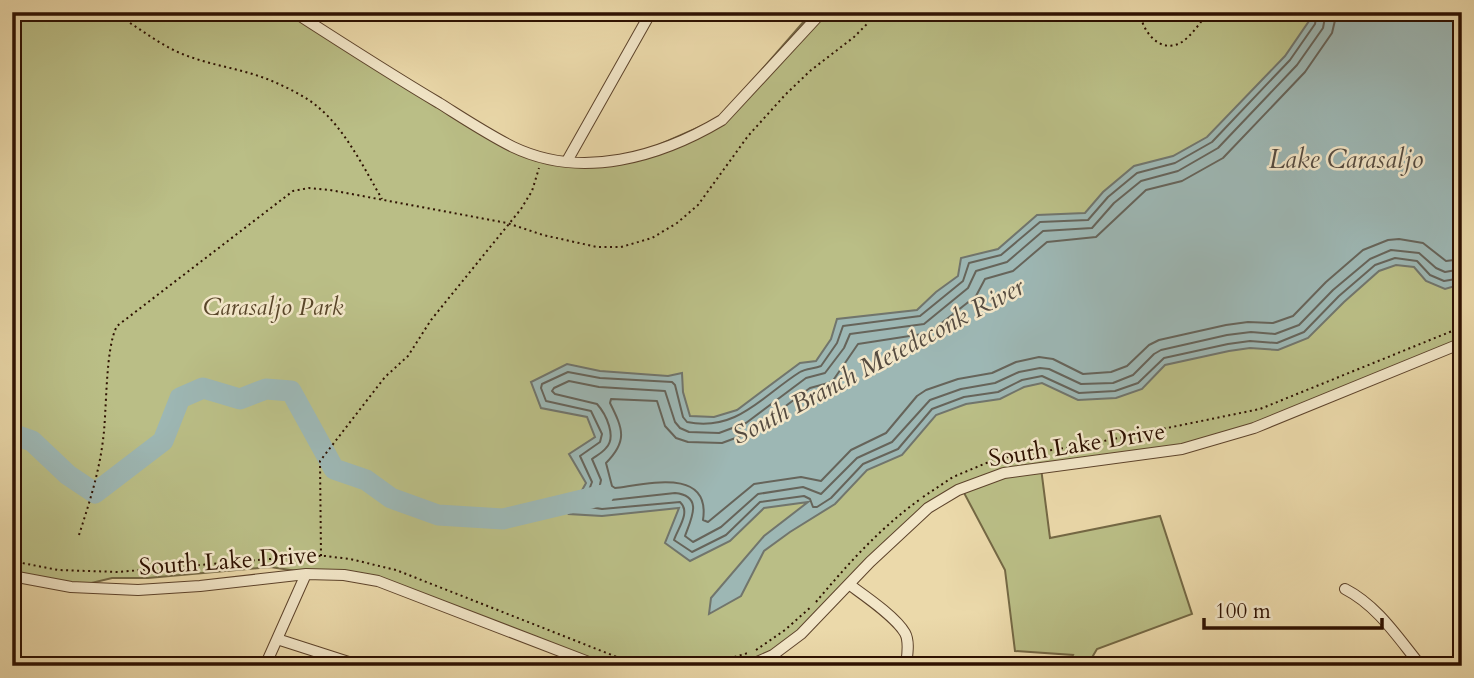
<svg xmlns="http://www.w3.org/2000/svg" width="1474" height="678" viewBox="0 0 1474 678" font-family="Cardo,serif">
	<rect width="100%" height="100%" fill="#ebd9aa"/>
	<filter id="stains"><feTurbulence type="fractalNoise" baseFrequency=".00286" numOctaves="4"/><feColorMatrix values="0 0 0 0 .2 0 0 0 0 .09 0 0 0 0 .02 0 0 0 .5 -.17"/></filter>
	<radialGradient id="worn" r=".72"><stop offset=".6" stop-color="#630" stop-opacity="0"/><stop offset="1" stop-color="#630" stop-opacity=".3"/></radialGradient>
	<path fill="#babe86" stroke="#746844" stroke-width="2" d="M12,12h283l226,138 46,11 62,-3 91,-40 92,-106h650v331l-250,98 -171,27 9,70 110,-22 32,98 -95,35 -10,17h-19l5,-11 -58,-4 -10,-81 -43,-81 -34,19 -127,126 -53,32h-149l-213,-82 -116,-17 -122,11h-36l-37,9 -41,-7 -22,-11z"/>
	<path fill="#9db7b4" stroke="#71756c" stroke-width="2" d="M1311,12h151v272l-17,5 -19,-8 -12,-14 -18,-2 -17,6 -35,31 -36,36 -30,12 -28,-2 -21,3 -64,14 -23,24 -26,9 -38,2 -36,-17 -18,4 -24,12 -34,5 -30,11 -34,40 -35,15 -32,34 -45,28 -26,19 -23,45 -32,18 2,-16 53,-62 44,-34 -44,6 -34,33 -40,20 -25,-18 14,-35 -77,8 -33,-2 17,-31 -17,-29 26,-17 -8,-20 -46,-9 -10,-26 36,-18 33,7 68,5 14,-3 1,19 7,24 24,1 23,-7 63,-47 16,-2 15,-22 6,-20 80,-9 19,-18 22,-16 3,-18 37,-9 39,-34 48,-2 18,-21 31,-26 39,-10 34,-19 78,-81 24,-35z"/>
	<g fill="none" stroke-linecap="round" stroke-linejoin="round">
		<path stroke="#66645a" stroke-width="2" d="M1317,12l-2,12 -25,36 -78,82 -37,21 -38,10 -29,24 -20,23 -48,2 -39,33 -32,8 -6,18 -43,35 -77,10 -6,17 -16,23c-7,3 -15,2 -21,6 -38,24 -63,60 -113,50l-4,-5 -8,-32 -3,-3 -72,-4 -32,-6 -26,12 -1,4 5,13 45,10 11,23 -2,8 -20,14 12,26 -9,24 19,3 78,-7c11,10 -2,26 -6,38l18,12 34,-17 34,-33 44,-6 6,3 3,8h4l14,-9 32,-34 35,-15 34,-40 32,-12 34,-5 24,-12 20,-4 37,17 36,-2 23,-8 26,-25 64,-14 22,-3 27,2 27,-11 35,-36 36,-31 20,-7 22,3 13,14 14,6 18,-3
			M1326,12l-3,16 -26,37 -79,83 -40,23 -37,10 -27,22 -22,25 -49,3 -36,31 -31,9 -8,17 -44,36 -74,10 -6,14 -19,25 -19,5 -60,45 -27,10 -30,-1 -9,-4 -5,-6 -10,-31 -66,-4 -30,-6 -15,7 -2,3 3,3 42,10c9,10 20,33 9,44 -4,5 -10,8 -14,11l9,21 -4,19 5,2 73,-8c29,3 16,26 10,43l8,6 28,-15 37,-33 45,-7 18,7 36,-36 35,-16 38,-42 31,-11 34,-6 24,-11 21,-4 9,1 32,15 32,-1 20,-8 21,-21 7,-4 66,-15 24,-3 24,2 24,-9 34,-35 37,-31 21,-9 28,3 17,15 9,4 17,-3
			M1337,12l-5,21 -27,39 -82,86 -41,23 -36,9 -50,47 -49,5 -34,29 -28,8 -9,17 -47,37 -71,11 -26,38 -22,6 -61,45 -27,10 -34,-1 -12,-4 -11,-12 -8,-25 -46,-2 -1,4c13,26 18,38 -4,60l6,23 3,2c32,-4 96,-21 88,32l5,2 46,-38 47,-7 20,4 30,-31 35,-17 31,-37 9,-6 32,-11 34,-6 24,-11 23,-5 14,2 30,15 28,-2 16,-6 22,-21 10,-5 67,-15 22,-3 25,1 20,-7 33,-34 37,-32 25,-10 11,-1 24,4 23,18 16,-2"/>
		<path stroke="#9db7b4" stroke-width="21" d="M12,434l20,7 36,34 27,18 68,-52 17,-43 23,-10 37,11 26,-10 25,2 43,78 32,11 25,18 47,17 65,4 100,-24"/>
		<g stroke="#5d432b" stroke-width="12">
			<path id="minor" d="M294,12c48,31 96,62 145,91 24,15 48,31 74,44 69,33 147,10 209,-27l100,-108
				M567,161l84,-149
				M12,576l59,11 67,3 62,-4 106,-12 38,1 34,6 221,85
				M850,585c15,11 46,32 55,48 5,9 2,23 1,33
				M1345,589c33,17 53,49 76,77
				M277,639l84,27
				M220,666l46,-2
				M265,666l41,-92
				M496,666l2,-4
				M748,666l25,-11 28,-21 69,-72 58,-54 30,-18 46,-17 178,-24 72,-21 208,-85"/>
		</g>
		<path stroke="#2e1101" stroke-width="2" stroke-dasharray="2 3.5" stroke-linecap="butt" d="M111,12c26,13 47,33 74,43 28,11 59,14 87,26 16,7 33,15 46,26 27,22 47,63 64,92
			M1140,12c2,20 21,43 42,30 10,-7 19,-20 26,-30
			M923,497l30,-20 43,-18 93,-15 171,-35 202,-82
			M79,535c10,-31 20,-62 24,-95 4,-28 2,-92 14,-114l176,-135 16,-3 21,2 177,33 36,12 54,12h24l31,-9 25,-15 21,-18 50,-69 37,-41 25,-24 44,-34 12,-12 8,-13
			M321,556l-1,-95 65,-84 23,-21 23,-36 90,-111 11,-18 7,-23
			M12,561l46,9 60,2 187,-16h20l25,3 46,11 226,89 22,5 29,2
			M816,602c31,-37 63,-73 103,-102
			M756,650l29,-20 27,-24
			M686,666l24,-2 38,-11"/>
		<use href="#minor" stroke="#f2e6c8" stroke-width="10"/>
	</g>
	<g text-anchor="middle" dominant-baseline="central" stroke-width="5" stroke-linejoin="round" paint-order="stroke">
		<g font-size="24" font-style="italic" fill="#584529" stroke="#f2e6c8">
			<text x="273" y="307">Carasaljo Park</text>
		</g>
		<g font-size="24" fill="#2e1101" stroke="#f2e6c8">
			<text transform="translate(1077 445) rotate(-9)">South Lake Drive</text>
			<text transform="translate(228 561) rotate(-4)">South Lake Drive</text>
		</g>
		<g font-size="26" font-style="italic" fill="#554b40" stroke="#f2e6c8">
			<text x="1346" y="159">Lake Carasaljo</text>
			<text transform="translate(878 361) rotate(-28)">South Branch Metedeconk River</text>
		</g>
	</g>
	<rect width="1474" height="678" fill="none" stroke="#ebd9aa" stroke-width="42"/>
	<rect x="14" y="14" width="1446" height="650" fill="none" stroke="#2e1101" stroke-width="3.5"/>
	<rect x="21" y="21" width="1432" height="636" fill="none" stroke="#2e1101" stroke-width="2"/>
	<path d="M1204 618v10h178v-10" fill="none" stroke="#2e1101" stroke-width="3.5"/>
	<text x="1215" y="618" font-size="21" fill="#2e1101" stroke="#f2e6c8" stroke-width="5" paint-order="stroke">100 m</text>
	<rect width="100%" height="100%" filter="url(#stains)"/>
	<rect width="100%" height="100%" fill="url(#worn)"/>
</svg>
